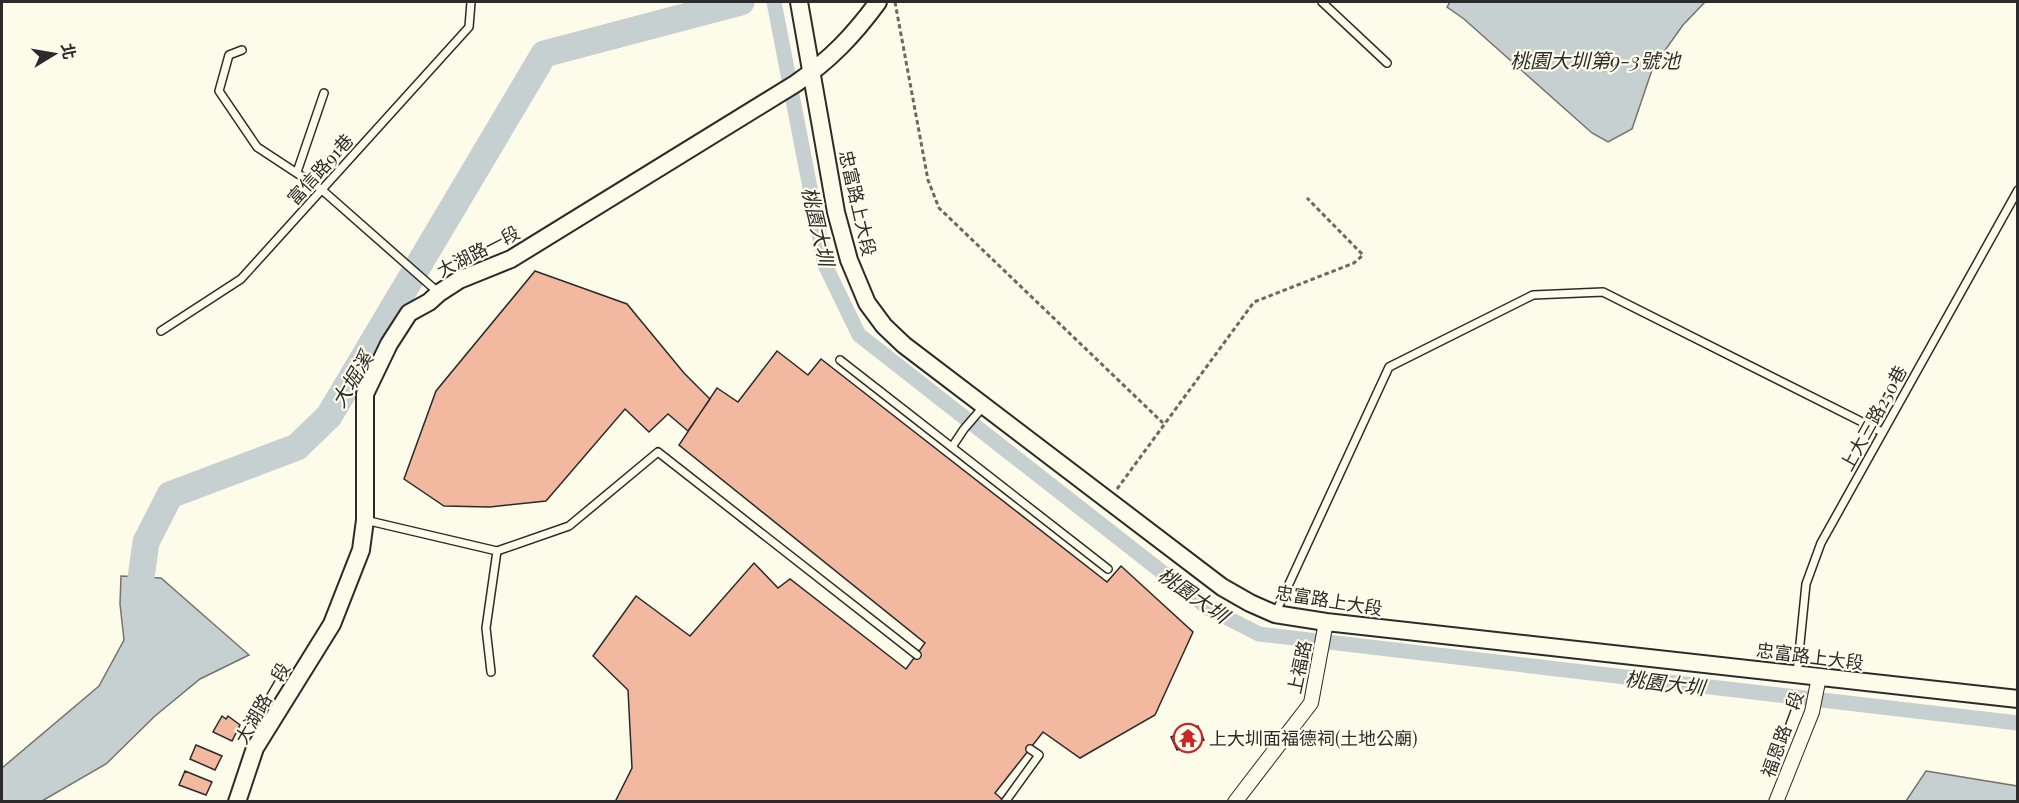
<svg xmlns="http://www.w3.org/2000/svg" width="2019" height="803" viewBox="0 0 2019 803" font-family="'Playfair Display','Noto Sans TC',serif">
	<rect width="100%" height="100%" fill="#fdfbea"/>
	<path fill="#c7d0d0" stroke="#74746e" stroke-width="1.5" d="M1450,2h255l-22,23 -30,42 -21,62 -24,13 -16,-9 -128,-114 -17,-12z
		M121,576l40,2 88,77 -49,24 -45,37 -49,48 -64,37h-40v-33l97,-82 25,-46 -4,-36z
		M1926,771l91,15v15h-111z"/>
	<g fill="none" stroke-linecap="round" stroke-linejoin="round">
		<path stroke="#c7d0d0" stroke-width="15" d="M774,2l51,263 34,70 349,273 51,26 759,89"/>
		<path stroke="#c7d0d0" stroke-width="27" d="M136,614l10,-72 24,-47 127,-48 32,-31 215,-362 197,-52"/>
	</g>
	<path fill="#f2b8a0" stroke="#2b2b2b" stroke-width="1.5" d="M535,271l92,33 57,69 26,26 -22,32 -20,-17 -19,18 -24,-23 -79,92 -56,6 -46,-1 -40,-27 32,-88z
		M777,351l31,24 13,-16 286,223 14,-16 72,66 -38,83 -75,43 -37,-26 -48,61 10,9h-390l17,-34 -4,-78 -35,-34 43,-60 54,40 64,-73 24,25 12,-9 116,90 19,-26 -246,-198 38,-57 21,14z
		M222,716l4,3 2,-3 12,9 -8,16 -19,-9z
		M1198,726l6,14 -27,10 -6,-13z
		M196,745l26,11 -7,14 -25,-11z
		M185,771l27,11 -6,13 -27,-10z"/>
	<g fill="none" stroke-linecap="round" stroke-linejoin="round">
		<g stroke="#2b2b2b" stroke-width="10">
			<path id="service" d="M1322,2l65,61
				M242,50l-13,5 -10,36 38,56 64,42 118,104
				M297,172l27,-79
				M161,331l80,-52 228,-252 2,-25
				M840,360l268,209
				M952,447l12,-18 19,-22
				M365,520l132,31 -11,77 5,44
				M497,551l72,-25 89,-74 259,203
				M1276,612l113,-245 144,-72 70,-3 279,140
				M1797,673l9,-89 15,-41 197,-353
				M1005,802l34,-47 -9,-6"/>
		</g>
		<g stroke="#2b2b2b" stroke-width="16">
			<path id="minor" d="M1235,802l76,-99 15,-81
				M1776,802l36,-90 7,-35"/>
		</g>
		<g stroke="#2b2b2b" stroke-width="20">
			<path id="tertiary" d="M799,2l37,210 13,48 18,43 17,23 20,19 318,242 28,16 25,11 51,8 692,77
				M237,802l18,-54 77,-124 29,-74 4,-30v-126l24,-50 20,-31 20,-11 10,-9 20,-13 52,-21 284,-175c35,-24 58,-48 83,-82"/>
		</g>
		<path stroke="#6a6964" stroke-width="3" stroke-dasharray="4.5 3" stroke-linecap="butt" d="M895,2l33,178 11,28 224,215
			M1117,489l137,-187 100,-39 9,-8 -56,-57"/>
		<use href="#service" stroke="#fdfbea" stroke-width="7"/>
		<use href="#minor" stroke="#fdfbea" stroke-width="14"/>
		<use href="#tertiary" stroke="#fdfbea" stroke-width="16"/>
	</g>
	<defs>
		<g id="temple-ring" transform="scale(1.5)"><circle r="9.5" fill="#fdfbea" stroke="#c62828" stroke-width="1.5"/><path d="M0-6L5-2H3V0L6.5 2.5H4V6H1.5V3h-3V6H-4V2.5H-6.5L-3 0V-2H-5Z" fill="#c62828"/></g>
	</defs>
	<g fill-rule="evenodd">
		<use href="#temple-ring" x="1188" y="738"/>
	</g>
	<g text-anchor="middle" dominant-baseline="central" stroke-width="4.5" stroke-linejoin="round" paint-order="stroke">
		<g font-size="18" fill="#2b2b2b" stroke="#fdfbea">
			<text transform="translate(320 169) rotate(-48)">富信路91巷</text>
			<text transform="translate(858 203) rotate(77)">忠富路上大段</text>
			<text transform="translate(478 251) rotate(-27)">大湖路一段</text>
			<text transform="translate(1873 418) rotate(-61)">上大三路250巷</text>
			<text transform="translate(1329 600) rotate(9)">忠富路上大段</text>
			<text transform="translate(1810 656) rotate(7)">忠富路上大段</text>
			<text transform="translate(1299 667) rotate(-78)">上福路</text>
			<text transform="translate(262 703) rotate(-60)">大湖路一段</text>
			<text transform="translate(1782 734) rotate(-70)">福恩路一段</text>
		</g>
		<g font-size="18" fill="#2b2b2b" stroke="#fdfbea" text-anchor="start">
			<text x="1209" y="738">上大圳面福德祠(土地公廟)</text>
		</g>
		<g font-size="20" font-style="italic" fill="#2b2b2b" stroke="#fdfbea">
			<text x="1595" y="59">桃園大圳第9-3號池</text>
			<text transform="translate(819 226) rotate(77)">桃園大圳</text>
			<text transform="translate(351 379) rotate(-59)">大堀溪</text>
			<text transform="translate(1194 594) rotate(35)">桃園大圳</text>
			<text transform="translate(1665 682) rotate(7)">桃園大圳</text>
		</g>
	</g>
	<rect width="2019" height="803" fill="none" stroke="#2b2b2b" stroke-width="6"/>
	<g transform="translate(54 54) rotate(79)" stroke="#fdfbea" stroke-width="4.5" paint-order="stroke">
	<path d="M0-4.5L10 22L0 15L-10 22Z" fill="#2b2b2b"/>
	<text y="-9" font-size="16" font-weight="bold" text-anchor="middle" fill="#2b2b2b">北</text>
	</g>
</svg>
